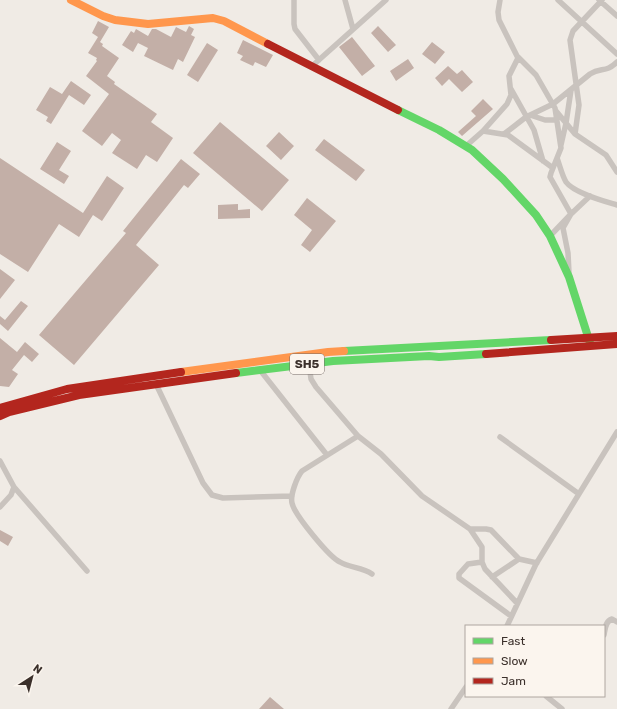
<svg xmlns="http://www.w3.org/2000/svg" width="617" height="709" viewBox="0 0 617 709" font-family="Rubik,sans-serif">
	<rect width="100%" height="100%" fill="#f0ebe5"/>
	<path fill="#c3afa7" d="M98,21l11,6 -9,15 3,2 -1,2 17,12 -12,18 8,6 -1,2 43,30 -6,8 22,16 -16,24 -11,-7 -9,14 -25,-16 9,-13 -9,-7 -10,13 -20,-15 27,-37 -23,-18 11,-15 -1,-1 1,-2 -9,-5 10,-16 -6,-4z
		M189,26l5,3 -3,6 4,2 -12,25 -5,-3 -5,11 -29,-14 4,-8 -10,-5 -5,9 -11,-7 9,-14 3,2 2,-4 12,7 4,-7h4l15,8 5,-10 10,5z
		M378,26l18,19 -8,7 -17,-19z
		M352,37l23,29 -13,10 -23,-29z
		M243,40l30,15 -7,12 -11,-5 -2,4 -13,-6 3,-4 -6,-3z
		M432,42l13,10 -10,12 -13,-10z
		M207,43l11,7 -20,32 -11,-7z
		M408,59l6,9 -18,13 -6,-10z
		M448,66l9,8 5,-4 11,12 -11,10 -13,-13 -7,7 -7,-8z
		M71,81l20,14 -7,10 -15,-10 -18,29 -5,-3 2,-4 -12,-7 14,-23 12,7z
		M483,99l10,10 -31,27 -4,-4 18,-16 -5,-5z
		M220,122l69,58 -27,31 -69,-58z
		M279,132l15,14 -13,14 -15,-14z
		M324,139l41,31 -9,11 -41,-31z
		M57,142l14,9 -12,19 10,6 -5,8 -24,-15z
		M0,158l83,55 24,-37 17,12 -22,33 -9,-6 -14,22 -20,-13 -31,48 -28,-18z
		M181,159l19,15 -12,14 -4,-3 -48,60 23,20 -85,100 -35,-30 87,-102 -3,-2z
		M307,198l29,23 -26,31 -9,-7 11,-15 -18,-15z
		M238,204v6l12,-1v9l-32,1v-14z
		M0,269l15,11 -15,19z
		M21,301l7,5 -20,25 -8,-7v-8l5,4z
		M0,338l17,14 8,-10 14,12 -7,8 -8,-7 -12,15 6,4 -9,13 -9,-1z
		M0,530l13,7 -5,9 -8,-5z
		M270,697l14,12h-25z"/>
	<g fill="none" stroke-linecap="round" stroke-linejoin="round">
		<path stroke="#c9c3be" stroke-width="5.5" d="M294,0v24l1,5 24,31
			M345,0l8,29
			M500,0l-2,12 1,8 18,36 19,19 19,33 6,40 -10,25 -1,4 21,37 -8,14 5,25 1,20
			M558,0l59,54
			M599,0l18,16
			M311,67l75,-67
			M511,89l23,41 9,31
			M556,111l19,23 31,21 11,17
			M530,115l15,5h12
			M483,131l24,-27 4,-9 -2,-19 9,-18
			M504,134l22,-17 27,-13 37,-30c11,-7 16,-1 27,-12
			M575,134l4,-29 -9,-65 3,-9 29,-31
			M561,145l5,-22 5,-33
			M466,146l17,-15 25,4 45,33
			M557,158c3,8 5,17 9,24 8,11 38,19 51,23
			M550,236l21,-22 19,-18
			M309,364l2,15 5,8 42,49 23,18 41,42 48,33h16l5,1 28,29 18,4
			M260,370l67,85
			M156,384l47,99 9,12 11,3 69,-2
			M358,436l-56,35c-5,6 -12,24 -10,32 2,11 37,54 48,59 10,6 22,5 32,12
			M500,437l79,57
			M0,461l14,26 -3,8 -11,12
			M14,487l73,84
			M470,529l12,18v15l3,7 32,34
			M482,562l-14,2 -9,10v4l52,38
			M492,577l27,-18
			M507,626l29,-62 81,-132
			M604,635c1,-5 1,-14 8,-16l5,3
			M546,696l16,13
			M451,709l15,-22"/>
		<path stroke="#63d668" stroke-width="8" d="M398,110l41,20 33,20 31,29 33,36 14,21 19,41 21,66
			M344,351l207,-11
			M236,373l97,-12 96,-5 10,1 47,-3"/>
		<path stroke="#ff974d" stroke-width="8" d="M71,0l32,16 12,4 33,4 65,-6 11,3 44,23
			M181,372l147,-20 16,-1"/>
		<path stroke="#b3261e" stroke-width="8" d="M268,44l130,66
			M551,340l66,-4
			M486,354l131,-10
			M0,408l67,-19 114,-17
			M0,416l9,-4 70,-17 157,-22"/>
	</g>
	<g text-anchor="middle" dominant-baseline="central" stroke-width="3.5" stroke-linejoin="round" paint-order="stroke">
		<rect fill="#fbf5ee" stroke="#756b66" stroke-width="1" x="290" y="354" width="34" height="20" rx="3"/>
		<g font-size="12" font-weight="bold" fill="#3b302b">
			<text x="307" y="364">SH5</text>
		</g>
	</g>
	<rect x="465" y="625" width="140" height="72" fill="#fbf5ee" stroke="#aea6a0"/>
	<rect x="473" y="638" width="20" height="6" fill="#63d668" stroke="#aea6a0"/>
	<text x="501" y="645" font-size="12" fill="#3b302b">Fast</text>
	<rect x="473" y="658" width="20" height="6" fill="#ff974d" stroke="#aea6a0"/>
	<text x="501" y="665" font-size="12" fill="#3b302b">Slow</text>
	<rect x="473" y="678" width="20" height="6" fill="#b3261e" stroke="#aea6a0"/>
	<text x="501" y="685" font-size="12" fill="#3b302b">Jam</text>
	<g transform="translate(32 677) rotate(36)" stroke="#fbf5ee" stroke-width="3" paint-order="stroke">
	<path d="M0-3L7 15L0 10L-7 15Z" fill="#3b302b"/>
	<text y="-6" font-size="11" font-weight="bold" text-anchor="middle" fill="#3b302b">N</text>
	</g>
</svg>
